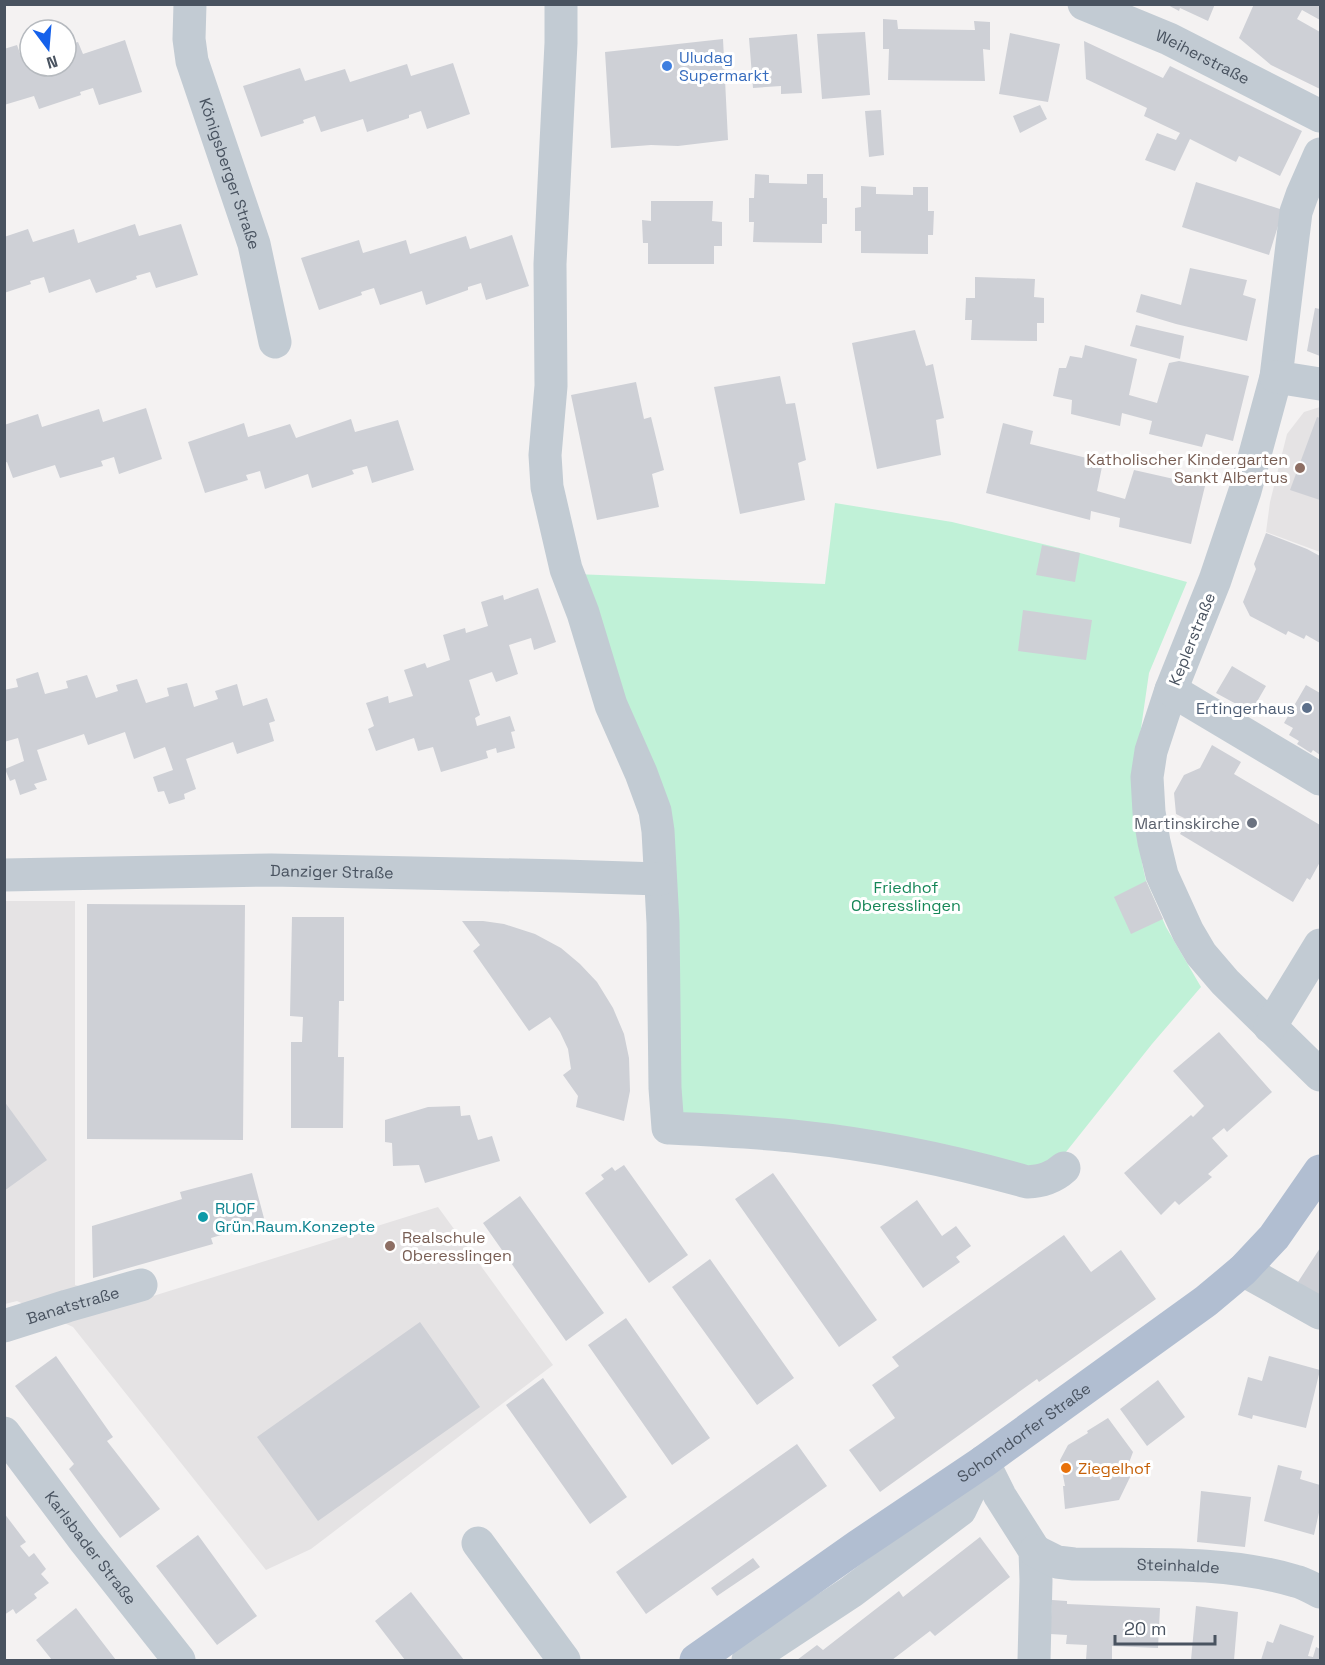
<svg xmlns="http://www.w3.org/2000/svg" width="1325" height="1665" viewBox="0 0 1325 1665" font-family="'Space Grotesk',sans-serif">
	<rect width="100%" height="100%" fill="#f4f2f2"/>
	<path fill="#e5e3e4" d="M1320,407v145l-54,-20 4,-30 17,-68 17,-22z
		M5,901h70v384l59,17 304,-95 115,158 -242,184 -45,21 -193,-243 -56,-26 -12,3z"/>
	<path fill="#c0f1d7" d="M835,503l117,19 128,31 107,29 -38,91 -14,97 7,93 4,18 20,46 35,60 -49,57 -94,118 -28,13 -358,-51 -10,-310 -87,-240 250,10z"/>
	<path fill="#ced0d6" d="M1166,4h49l-7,17 -28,-13 -1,3z
		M1254,4h66v16l-18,-10 -5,9 23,13v57l-49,-24 -32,-27z
		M883,19l14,1 1,9 77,1 -1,-9 16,1v28l-7,-1 2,32 -97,-1 1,-31h-6z
		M865,32l5,63 -48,4 -5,-65z
		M1010,33l50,11 -12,58 -49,-8z
		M797,34l5,59 -21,1v-8l-28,2 -4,-50z
		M723,39l5,101 -50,6 -27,-1 -40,3 -6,-96z
		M125,40l17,52 -43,13 -6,-17 -13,4 1,3 -42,14 -5,-13 -30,9v-56l13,-4 5,14 8,-3v10h36v-21l12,-3 5,12z
		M1084,41l79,37 7,-12 132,65 -22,45 -41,-20 -3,6 -46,-23 -15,32 -30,-11 12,-27 19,7 4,-7 -36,-17 3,-8 -61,-29z
		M453,63l17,51 -43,15 -6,-18 -12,4v3l-42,14 -4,-13 -42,13 -6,-16 -12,4 1,3 -43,14 -18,-51 57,-18 5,13 40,-12 5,13 57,-18 4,12z
		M1040,105l7,14 -27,14 -7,-17z
		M881,110l3,45 -15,2 -4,-46z
		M755,174l14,1v8l38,1v-10h16v24h4v26h-5v19l-69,-1 1,-20h-5v-24h5z
		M1196,182l87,28 -14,45 -87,-28z
		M861,186l15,1v7l37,1v-8h15v24h6l-1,24h-5v19l-67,-1v-22h-6v-23l6,-1z
		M651,201h62l-1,20 10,1v24h-8v18h-66v-21h-5l-1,-23 9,1z
		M135,224l4,12 42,-12 17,51 -42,13 -6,-16 -14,4 1,3 -41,14 -6,-14 -41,14 -5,-16 -14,4 1,3 -27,9v-56l24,-8 5,13 41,-13 4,14z
		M512,235l17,51 -43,14 -5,-17 -13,4v3l-42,15 -4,-14 -42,14 -6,-17 -13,4 1,3 -43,15 -18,-52 58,-18 4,13 43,-13 4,14 56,-18 4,13z
		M1190,268l57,12 -4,15 13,4 -9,42 -71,-17 -40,-12 5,-18 40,11z
		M975,277l60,2 -1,18 10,1v25h-7v18l-66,-1 1,-20h-7l1,-22h9z
		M1315,308l5,1v47l-13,-5z
		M1136,325l48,11 -4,23 -50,-13z
		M915,330l11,36 7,-2 11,54 -8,2 5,35 -64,14 -25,-126z
		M1085,345l52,14 -8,36 28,8 12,-40 10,-2 70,15 -16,65 -27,-7 -4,13 -53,-13 3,-13 -30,-8 -2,13 -49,-12 1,-14 -19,-4 6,-28h7l4,-12 12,2z
		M780,376l6,28 9,-1 11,57 -8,3 7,37 -65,14 -26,-127z
		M636,382l8,37 7,-2 13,53 -12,4 7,33 -62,13 -26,-125z
		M146,408l16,51 -43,15 -5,-17 -13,4 2,5 -43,12 -5,-13 -42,13 -6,-16 -3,1v-38l34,-11 4,13 57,-18 4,13z
		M1317,417l3,1v82l-30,-10z
		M351,419l4,13 43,-12 16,50 -42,13 -5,-17 -15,4 2,4 -42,14 -4,-14 -43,15 -5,-18 -14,4 2,5 -43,13 -17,-51 56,-19 4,14 42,-13 6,14z
		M1003,423l30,8 -3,13 73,18 -6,29 28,8 9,-29 71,16 -14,58 -72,-17 1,-9 -29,-7 -1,9 -104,-27z
		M1266,533l41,16 13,7v87l-14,-8 -2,4 -16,-8 -2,4 -36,-19 -7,-14 13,-33 -2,-5z
		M1042,545l38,8 -5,29 -39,-7z
		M538,588l18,54 -22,8 -3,-12 -22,7 9,29 -22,8 -4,-10 -23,8 11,35 -5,3 2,8 33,-10 5,15 -4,1 4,16 -18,5 -1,-5 -10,3 2,7 -47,14 -8,-25 -15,4 -4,-13 -38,13 -8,-22 6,-3 -8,-23 22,-7 1,7 24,-7 -9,-26 21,-7 2,5 23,-8 -7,-25 22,-7 1,5 22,-7 -7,-24 22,-7 1,5z
		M1023,610l69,10 -6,40 -68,-9z
		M1232,666l34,20 -15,26 -35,-19z
		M38,672l7,22 23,-6 -2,-7 21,-6 9,23 22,-7 -2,-6 21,-6 9,24 23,-7 -2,-8 20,-5 7,24 24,-8 -3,-8 22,-7 6,22 24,-8 8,23 -6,2 5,18 -37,13 -4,-12 -47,17 10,30 -12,5 1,5 -16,5 -5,-13 -6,1 -5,-15 20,-7 -8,-23 -31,12 -9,-27 -37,13 -4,-11 -47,16 10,30 -13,4 3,5 -17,6 -5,-16 -5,2 -5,-12 19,-8 -6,-23 -14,4v-52l14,-3 -2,-8z
		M1306,685l14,8v62l-7,-5 -2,3 -14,-9 2,-3 -10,-6 4,-7 -9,-5z
		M1212,745l29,17 -7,12 86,51v37l-10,18 -3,-2 -14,24 -113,-68 8,-14 -12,-6 -2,-21 10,-18 16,-7z
		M1146,881l17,38 -32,15 -17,-37z
		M87,904l158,1 -2,235 -156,-1z
		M292,917h52v84h-5l-1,56h6l-1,71h-52v-86h11l1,-25 -13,-1z
		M462,921h21l21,3 31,10 26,14 19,16 17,18 16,26 11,26 5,24 1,33 -6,30 -48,-14 2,-11 -15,-21 8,-6 -3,-20 -8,-17 -10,-15 -21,14 -56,-80 7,-6z
		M1219,1032l53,60 -45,40 -3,-4 -12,10 16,18 -20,18 4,3 -33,28 -4,-4 -14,14 -37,-42 67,-58 2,2 11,-11 -31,-35z
		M4,1101l43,59 -43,31z
		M460,1106l1,10 9,-1 8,25 14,-4 8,25 -75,22 -6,-18 -26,1 -1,-23 -7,-1v-22l43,-13z
		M624,1165l64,90 -39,28 -64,-90 19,-14 -3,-4 11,-8 3,4z
		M252,1173l13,49 -54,16 2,6 -120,34 -1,-52 90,-27 -2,-7z
		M773,1173l104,147 -38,27 -104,-148z
		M520,1196l84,117 -38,28 -83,-118z
		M917,1200l25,36 14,-10 15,20 -15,11 4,5 -37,26 -43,-61z
		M1064,1235l27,37 30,-22 35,49 -117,83 -2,-3 -157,113 -31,-42 46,-32 -23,-33 27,-19 -7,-9z
		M1320,1248v50l-22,-16z
		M710,1259l84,119 -37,27 -85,-118z
		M626,1318l84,120 -38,27 -84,-120z
		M420,1322l60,85 -162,114 -61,-84z
		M56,1356l57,81 -6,4 53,68 -40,29 -51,-69 5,-5 -59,-78z
		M1269,1356l51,14 -14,58 -53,-13 -1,4 -14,-4 10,-38 14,4z
		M543,1378l84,119 -37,27 -84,-119z
		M1158,1380l27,37 -38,29 -27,-37z
		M1108,1418l25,34 -6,16 6,3 -14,29 -54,9 -2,-23h2l-5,-26 8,-15 20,-12 -1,-2z
		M797,1444l30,42 -181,128 -30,-42z
		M1278,1465l24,6 -2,8 20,6v23l-6,27 -50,-14z
		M1201,1491l50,6 -6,50 -48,-5z
		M4,1513l22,29 -6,4 9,11 5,-4 12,16 -5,5 8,9 -15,11 3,4 -21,16 -3,-5 -9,6z
		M198,1535l59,81 -40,29 -61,-79z
		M980,1537l30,40 -75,59 -5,-5 -38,29h-95l20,-15 6,5 76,-59 4,6z
		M753,1558l7,9 -43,29 -6,-8z
		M411,1592l53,68h-59l-30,-39z
		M1052,1600l15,1v3l93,4 -2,40 -46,-2v14h-26l1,-15 -21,-1 1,-9 -17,-1z
		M1196,1606l42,6 -4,48h-43z
		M76,1608l40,52h-64l-16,-20z
		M1280,1624l34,12 -6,20 5,1 3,-10 4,2v11h-59l6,-19 6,2z"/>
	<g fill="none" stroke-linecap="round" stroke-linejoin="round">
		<g stroke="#c2cbd3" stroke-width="33">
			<path id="s1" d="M190,4l-1,35 3,22 62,183 21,98"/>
			<path d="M561,4v39l-11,221 1,122 -6,69 2,32 19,82 17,44 28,92 30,68 14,38 3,20 5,92 2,165 3,40c44,2 89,4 133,9 76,8 152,24 226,45 15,-1 26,-4 37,-14"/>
			<path id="s2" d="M1084,4l85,35 151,77"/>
			<path d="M1320,154l-18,41 -6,17 -20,165 -31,114 -30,89 -44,110 -20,61 -4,26 2,35 5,30 8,33 26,57 13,22 24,28 95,93"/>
			<path d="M1276,377l44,7"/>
			<path d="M1171,690l149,89"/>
			<path id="s3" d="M4,875l267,-5 293,6 96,3"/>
			<path d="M1270,1027l50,-82"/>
			<path d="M1243,1270l77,43"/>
			<path id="s4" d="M4,1326l63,-20 74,-21"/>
			<path id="s5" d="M4,1433l81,108 94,119"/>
			<path d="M983,1462l17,34 35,55 1,30 -2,79"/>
			<path d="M478,1543l86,117"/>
			<path id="s6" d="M1035,1551l22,11 17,2c73,1 150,-4 221,17 9,2 17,7 25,11"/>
			<path d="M748,1660l103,-68 109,-82 23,-48"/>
		</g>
		<path stroke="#b1bed1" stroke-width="33" id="s7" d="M696,1660l162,-114 125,-84 223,-161 37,-31 31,-33 46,-66"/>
	</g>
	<circle fill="#3f7fe0" stroke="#fff" stroke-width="2" cx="667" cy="66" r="6"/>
	<g fill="#8d6e63" stroke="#fff" stroke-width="2">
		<circle cx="1300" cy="468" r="6"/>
		<circle cx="390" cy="1246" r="6"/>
	</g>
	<circle fill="#5c6f8a" stroke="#fff" stroke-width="2" cx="1307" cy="708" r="6"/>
	<circle fill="#6b7280" stroke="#fff" stroke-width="2" cx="1252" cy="823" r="6"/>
	<circle fill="#0f9aa8" stroke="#fff" stroke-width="2" cx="203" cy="1217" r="6"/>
	<circle fill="#e8710a" stroke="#fff" stroke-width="2" cx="1066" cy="1468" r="6"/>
	<g text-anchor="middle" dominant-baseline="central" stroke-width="6" stroke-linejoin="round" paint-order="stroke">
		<g font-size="16" fill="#366cbe" stroke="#fff" text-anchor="start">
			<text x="679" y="57">Uludag<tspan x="679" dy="18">Supermarkt</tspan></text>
		</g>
		<g font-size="16" fill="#495360" stroke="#fff">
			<text stroke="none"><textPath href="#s2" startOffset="130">Weiherstraße</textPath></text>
			<text stroke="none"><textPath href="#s1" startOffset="176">Königsberger Straße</textPath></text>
			<text transform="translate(1192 639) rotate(-68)">Keplerstraße</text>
			<text stroke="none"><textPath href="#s3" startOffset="328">Danziger Straße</textPath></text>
			<text stroke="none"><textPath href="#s4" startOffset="72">Banatstraße</textPath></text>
			<text stroke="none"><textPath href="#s7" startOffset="399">Schorndorfer Straße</textPath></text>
			<text stroke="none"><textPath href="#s5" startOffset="144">Karlsbader Straße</textPath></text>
			<text stroke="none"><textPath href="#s6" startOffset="146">Steinhalde</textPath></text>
		</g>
		<g font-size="16" fill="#785e54" stroke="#fff" text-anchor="end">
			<text x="1288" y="459">Katholischer Kindergarten<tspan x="1288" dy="18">Sankt Albertus</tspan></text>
			<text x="402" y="1237" text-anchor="start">Realschule<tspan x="402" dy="18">Oberesslingen</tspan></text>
		</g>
		<g font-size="16" fill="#4e5e75" stroke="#fff" text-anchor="end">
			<text x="1295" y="708">Ertingerhaus</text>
		</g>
		<g font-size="16" fill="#5b616d" stroke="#fff" text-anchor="end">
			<text x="1240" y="823">Martinskirche</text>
		</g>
		<g font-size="16" fill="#158657" stroke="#fff">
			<text x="906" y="887">Friedhof<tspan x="906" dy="18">Oberesslingen</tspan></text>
		</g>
		<g font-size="16" fill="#0d838f" stroke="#fff" text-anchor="start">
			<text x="215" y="1208">RUOF<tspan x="215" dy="18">Grün.Raum.Konzepte</tspan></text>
		</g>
		<g font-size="16" fill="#c56008" stroke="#fff" text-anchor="start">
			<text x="1078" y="1468">Ziegelhof</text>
		</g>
	</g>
	<rect width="1325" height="1665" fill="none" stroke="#495360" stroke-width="12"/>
	<g transform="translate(48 48) rotate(164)"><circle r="28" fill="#ffffff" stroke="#b6babf" stroke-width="1.5"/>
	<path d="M0-4.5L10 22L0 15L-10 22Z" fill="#1561eb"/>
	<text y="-9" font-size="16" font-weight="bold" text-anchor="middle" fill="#495360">N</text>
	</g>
	<path d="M1115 1635v9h100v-9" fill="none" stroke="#495360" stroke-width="3"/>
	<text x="1124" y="1635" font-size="18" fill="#495360" stroke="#ffffff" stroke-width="4.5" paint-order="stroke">20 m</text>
</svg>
